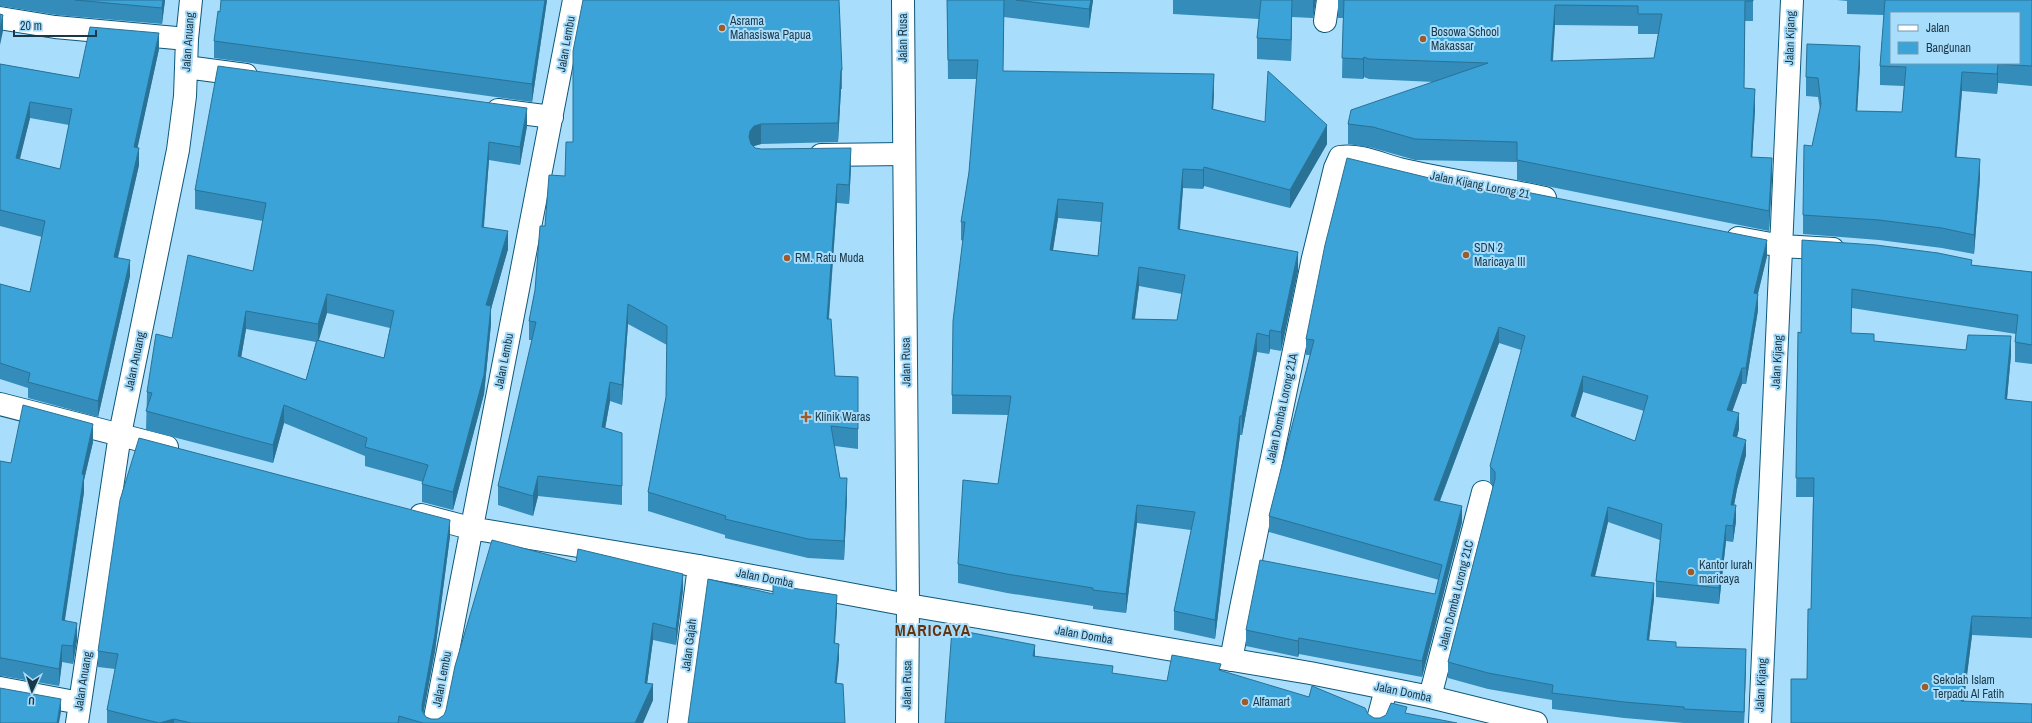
<svg xmlns="http://www.w3.org/2000/svg" width="2032" height="723" viewBox="0 0 2032 723" font-family="'Archivo Narrow',sans-serif">
	<rect width="100%" height="100%" fill="#a8ddfc"/>
	<g fill="none" stroke-linecap="round" stroke-linejoin="round">
		<g stroke="#0d587a" stroke-width="24">
			<path id="minor" d="M0,18l55,9 132,12
				M1325,21l3,-21
				M186,67l60,8
				M498,110l54,7
				M821,155l83,-1
				M1738,238l44,8 51,3
				M0,404l167,43
				M421,515l49,13 229,38 209,39 402,68 120,24 106,26
				M1231,660l10,-52 72,-350 22,-90 5,-11c20,-3 40,7 59,12 48,11 98,19 146,29
				M0,688l80,15
				M1430,697l53,-205
				M77,723l43,-289 58,-284 7,-54 2,-57 4,-39
				M434,723l140,-723
				M679,723l20,-157
				M1377,723l9,-34
				M1760,723l32,-723"/>
		</g>
		<g stroke="#0d587a" stroke-width="24">
			<path id="secondary" d="M903,0l5,605 -1,118"/>
		</g>
		<use href="#minor" stroke="#fff" stroke-width="22"/>
		<use href="#secondary" stroke="#fff" stroke-width="22"/>
	</g>
	<path fill="#338cb9" fill-rule="evenodd" d="M0,0h165l-3,24 -105,-9 -57,-9z
		M547,0l-15,102 -318,-44v-17z
		M947,0h146l-4,28 -85,-11 -1,54 211,22 -1,16 114,35 -37,64 -86,-22 -1,3 -20,-1 -3,42 118,41 -17,80 -11,-2 -1,5 -12,-2 -15,83h-2l-25,204 -41,-9v-19l17,-81 -54,-7 -11,90 -33,-4v-3l-86,-13 -49,-10v-19l40,-80 10,-69 -56,-1v-19l11,-154 -2,-1v-18l8,-50 8,-93h-29zM1058,218l43,4 -3,34 -45,-6zM1139,286l43,8 -5,26 -42,-1z
		M1173,0h143l-3,18 -21,-1 -1,44 -34,-2v-21l2,-19 -86,-5z
		M1338,0h415v21h-8l-1,67 11,21 -3,48 20,21 -3,53 -252,-51v-18l-102,-2 -42,-12 -25,-4v-20l86,-42 -65,-3 -5,-2 -1,2 -21,-1 1,-60h-5zM1555,25l83,1v8h20l-4,24 -101,3z
		M1837,0h195v86l-34,-3 -1,11 -35,-3 -6,66 24,21 -6,76 -32,-6 -63,-8 -76,-6v-19l9,-69 8,-36 -2,-13 -12,-1v-19l54,-12 -3,46 45,1 2,-26 -24,-1v-19l4,-51 -37,-1v-13z
		M159,49l-22,99 2,17 -21,93 12,18 -32,141 -70,-19v-10l-28,-9v-95l30,8 12,-55 -42,-11v-162l79,14zM30,118l39,7 -9,44 -41,-10z
		M573,51l269,19v19h-1l-3,53 -77,2 -7,2 1,2 96,19 -2,37 -12,-1 -8,116 6,57 23,1v72l-23,-3 5,32 7,19 -3,63 -36,-2 -83,-20v-3l-77,-24v-19l18,-95 1,-52 -39,-21 -6,81 -12,-4 -5,27 17,5v72l-84,-9 -5,20 -35,-11v-19l34,-146h-3v-19l6,-31 10,-64 20,-50 8,-34z
		M527,126l-7,39 -31,-5 -5,67 24,22 -17,60v15l-7,70 -31,116 -31,-8v-18l1,-2 -58,-16v-10l-81,-33 -11,40 -127,-33 1,-38 25,-54 81,-67 10,-50 -68,-12v-19zM327,313l63,15 -6,30 -66,-18zM246,329l70,13 -10,38 -65,-22z
		M1516,199l251,57 -9,38v16l-12,74h-4l-10,28 7,17 -2,8 9,18 -9,34 -3,16 2,16 -3,21 -7,-1 -7,63 -63,-7v-16l4,-41 -52,-18 -13,55 59,22 -5,41 97,25 -2,58h-60l-60,-5 -72,-9v-9l-64,-11 -40,-11v-16l45,-176 -3,-4v-16l31,-116 -22,-7 -59,158 22,21 -40,155 -123,-23 -1,3 -52,-11v-16l189,-36 4,-14 -170,-48v-16l41,-161h-4v-16zM1583,392l61,19 -9,30 -60,-24z
		M1802,240l170,25 60,7v92l-17,-2v-20l1,-8 -164,-26 -1,25 23,8 137,14 -4,45 25,2v236l-60,-3 -8,66 68,22 -225,-44 4,-70 2,-112h-17l2,-165 3,1z
		M93,442l-9,38v12l-19,128 12,20 -4,24 -11,-2 -3,24 -57,-10h-2v-215l11,2z
		M450,536l-15,115 -12,62 3,4 5,2h7l245,-129 -7,55 -23,-5 -6,43 6,17 -10,23h-536v-13l8,-41 -17,-2v-16z"/>
	<path fill="#297296" d="M163,0h2l-3,24v-16z
		M545,0h2l-15,102v-18z
		M1091,0h2l-4,28v-19z
		M1292,0v17l-1,44v-21z
		M1313,0h3l-3,18z
		M1555,5v20l-4,56v-20z
		M3,15v16l-3,14v-16z
		M159,33v16l-25,115v-17z
		M1860,46v19l-4,65v-19z
		M1364,57v20l-1,2v-20z
		M1998,64v19l-1,11v-20z
		M841,70v19l-3,53v-19z
		M1962,72v19l-7,85v-19z
		M1214,74v19l-2,35v-19z
		M1755,89v20l-4,69v-21z
		M30,102v16l-14,57v-17z
		M527,108v18l-7,39v-18z
		M761,124v20l-7,2 -4,4 -1,-13 1,-6 4,-5z
		M1327,125v19l-37,64v-18z
		M489,142v18l-7,85v-18z
		M139,148v17l-25,108v-16z
		M851,148v19l-2,37v-19z
		M1772,158v20l-3,53v-20z
		M1980,159v19l-6,76v-19z
		M1204,167v19l-1,3v-19z
		M1183,169v19l-5,60v-19z
		M837,184v19l-10,135v-19z
		M1058,199v19l-8,51v-19z
		M508,231v18l-17,60v15l-7,70 -31,116v-18l33,-187z
		M1767,240v16l-13,53v-16z
		M1298,252v19l-17,80v-19z
		M130,260v16l-32,141v-16z
		M1139,267v19l-7,52v-19z
		M327,294v19l-9,30v-19z
		M1758,294v16l-12,74v-16z
		M628,304v20l-6,81v-20z
		M246,311v18l-8,46v-19z
		M1499,327v16l-65,173v-16z
		M1270,330v19l-1,5v-18z
		M1257,333v19l-15,83v-19z
		M2011,336v19l-6,63v-19z
		M1742,368v16l-15,42v-16z
		M1583,376v16l-12,40v-16z
		M610,382v19l-8,45v-19z
		M284,405v18l-11,40v-18z
		M1739,413v16l-6,23v-16z
		M1240,416v19l-25,204v-19z
		M93,424v18l-9,38v12l-22,145v-17l20,-146z
		M1746,440v15l-9,34 -6,32v-16l6,-32z
		M538,476v20l-5,20v-20z
		M847,478v19l-3,63v-19z
		M1137,505v18l-11,90v-19z
		M1736,505v16l-3,21v-16z
		M1462,506v16l-40,155v-16z
		M1608,507v15l-17,70v-16z
		M450,520v16l-15,115 -13,70v-16z
		M1726,525v16l-7,63v-16z
		M683,574v16l-7,55v-16z
		M1654,583v16l-7,57v-16z
		M837,595v17l-3,47v-16z
		M1972,616v19l-11,85v-19z
		M77,623v17l-4,24v-18z
		M653,623v17l-8,59v-16z
		M1299,638v16l-1,3v-16z
		M839,644v16l-4,39v-16z
		M62,645v17l-3,24v-17z
		M1035,645v17l-2,-6z
		M1746,649v16l-2,58v-11z
		M653,684v16l-10,23h-8z
		M61,699v13l-2,11h-2z
		M174,719v4h-14z"/>
	<path fill="#3ba3d7" stroke="#297296" fill-rule="evenodd" d="M75,0h88l-1,8z
		M221,0h324l-13,84 -318,-43 4,-30 2,1z
		M583,0h256l3,70h-1l-3,53 -77,1 -7,2 -4,5 -1,6 2,7 4,4 6,1 90,-1 -2,37 -12,-1 -10,135h4l4,57 23,1v52l-27,-3 9,52h7l-3,63 -36,-2 -83,-20 1,-3 -78,-24 18,-95 1,-71 -39,-22 -6,81 -12,-3 -8,45 20,6v53l-84,-10 -5,20 -35,-10 38,-164 -7,-1 6,-31 5,-64h5l4,-51 16,1 1,-34h7v-91z
		M947,0h57l-1,71 211,3 -2,35 53,13 3,-51 59,54 -37,65 -86,-23 -1,3 -20,-1 -5,60 120,23 -17,80 -11,-2 -1,6 -12,-3 -15,83h-2l-25,204 -41,-9 21,-99 -58,-7 -11,89 -33,-4v-2l-86,-14 -49,-10 5,-84 35,4 13,-88 -59,-1 1,-74 12,-99h-4l8,-50 9,-112h-30zM1058,199l45,4 -5,53 -48,-6zM1139,267l46,8 -8,45 -45,-1z
		M1016,0h75l-2,9z
		M1261,0h31l-1,40 -34,-2z
		M1344,0h409v1h-8l-1,87 11,1 -4,68 21,1 -3,53 -252,-51v-18l-102,-3 -42,-12 -25,-3 3,-14 137,-47 -119,-4 -5,-2 -1,2 -21,-1zM1555,5l83,1v8h24l-8,44 -103,3z
		M1885,0h147v66l-34,-2 -1,10 -35,-2 -7,85 25,2 -6,76 -32,-7 -63,-8 -76,-5 1,-70 8,1 9,-42 -3,-26 -12,-1 1,-33 53,2 -4,65 46,1 4,-45 -26,-1zM1891,13h128v50h-128z
		M0,14l3,1 -3,14z
		M90,27l69,6 -25,114 5,1 -25,109 16,3 -32,141 -70,-19 2,-9 -30,-10v-79l30,8 15,-71 -45,-11v1v-147l79,14zM30,102l42,7 -12,60 -44,-11z
		M218,66l309,42 -7,39 -31,-5 -7,85 26,4 -22,74 5,1 -7,69 -31,117 -31,-8 6,-19 -63,-18 2,-9 -83,-33 -11,40 -127,-34 6,-18 -5,-1 9,-58 16,4 16,-83 65,16 13,-68 -71,-13zM327,294l67,17 -10,47 -67,-18 -11,40 -68,-24 8,-45 72,13z
		M1347,158l169,41v-9l251,50 -13,53 4,1 -12,74h-4l-15,42 12,3 -6,23 13,4 -9,33 -6,32h5l-3,21 -7,-1 -7,63 -63,-7 6,-57 -54,-17 -17,69 63,7 -7,57 29,2v5l70,2 -2,63 -60,-3v-2l-60,-5 -72,-9 1,-8 -65,-12 -40,-11 47,-183v-7l-5,-6 35,-130 -26,-9 -65,173 28,6 -40,155 -123,-23 -1,3 -52,-11 14,-70 175,34 7,-29 -173,-49 45,-176 -8,-1 19,-94zM1583,376l65,20 -13,45 -64,-25z
		M1802,240l74,5 62,8 34,7 -1,5 61,7v73l-17,-3 3,-27 -166,-26 -1,44 23,1v7l92,9 2,-15 43,1 -6,63 27,3v216l-60,-2 -11,85 71,3v19h-241v-44h16l1,-70h3l3,-131h-18l2,-146 3,1z
		M23,405l70,19 -11,50 2,1 -22,145 15,3 -4,23 -11,-1 -3,24 -57,-11h-2v-197l11,2z
		M139,438l311,82 -15,114 -13,71v6l4,6 5,2h7l6,-4 2,-5 9,-44 37,-126 84,22 2,-13 105,25 -7,55 -23,-6 -8,60 8,1 -18,39h-212l-24,-7 -1,7h-207l-17,-4 -15,4 -52,-13 11,-56 -20,-3 22,-151z
		M708,579l65,15v-9l64,10 -3,48 5,1 -4,39 8,1 2,39h-157z
		M952,629l83,16 -2,11 80,10 -1,7 55,8 5,-26 49,9 -2,6 90,27 3,-11 53,22 3,6 6,4h6l6,-3 5,-12 16,4 -2,6 52,10h-512z
		M0,688l61,11 -4,24h-57z"/>
	<g fill="#9e5b29" stroke="#a8ddfc" stroke-width="1.5">
		<circle cx="722" cy="28" r="4"/>
		<circle cx="1423" cy="39" r="4"/>
		<circle cx="1466" cy="255" r="4"/>
		<circle cx="787" cy="258" r="4"/>
		<path d="M804 411h4v4h4v4h-4v4h-4v-4h-4v-4h4z"/>
		<circle cx="1691" cy="572" r="4"/>
		<circle cx="1925" cy="687" r="4"/>
		<circle cx="1245" cy="702" r="4"/>
	</g>
	<g text-anchor="middle" dominant-baseline="central" stroke-width="4" stroke-linejoin="round" paint-order="stroke">
		<g font-size="12" fill="#1c3847" stroke="#a8ddfc" text-anchor="start">
			<text x="730" y="21">Asrama<tspan x="730" dy="14">Mahasiswa Papua</tspan></text>
			<text x="1431" y="32">Bosowa School<tspan x="1431" dy="14">Makassar</tspan></text>
			<text x="1474" y="248">SDN 2<tspan x="1474" dy="14">Maricaya III</tspan></text>
			<text x="795" y="258">RM. Ratu Muda</text>
			<text x="815" y="417">Klinik Waras</text>
			<text x="1699" y="565">Kantor lurah<tspan x="1699" dy="14">maricaya</tspan></text>
			<text x="1933" y="680">Sekolah Islam<tspan x="1933" dy="14">Terpadu Al Fatih</tspan></text>
			<text x="1253" y="702">Alfamart</text>
		</g>
		<g font-size="12" fill="#1c3847" stroke="#a8ddfc">
			<text transform="translate(903 38) rotate(-90)">Jalan Rusa</text>
			<text transform="translate(1790 38) rotate(-88)">Jalan Kijang</text>
			<text transform="translate(188 42) rotate(-86)">Jalan Anuang</text>
			<text transform="translate(566 44) rotate(-80)">Jalan Lembu</text>
			<text transform="translate(1480 185) rotate(11)">Jalan Kijang Lorong 21</text>
			<text transform="translate(135 361) rotate(-78)">Jalan Anuang</text>
			<text transform="translate(504 361) rotate(-79)">Jalan Lembu</text>
			<text transform="translate(906 362) rotate(-91)">Jalan Rusa</text>
			<text transform="translate(1777 362) rotate(-87)">Jalan Kijang</text>
			<text transform="translate(1282 408) rotate(-78)">Jalan Domba Lorong 21A</text>
			<text transform="translate(765 578) rotate(11)">Jalan Domba</text>
			<text transform="translate(1456 595) rotate(-76)">Jalan Domba Lorong 21C</text>
			<text transform="translate(1084 635) rotate(10)">Jalan Domba</text>
			<text transform="translate(689 645) rotate(-83)">Jalan Gajah</text>
			<text transform="translate(442 679) rotate(-79)">Jalan Lembu</text>
			<text transform="translate(83 681) rotate(-81)">Jalan Anuang</text>
			<text transform="translate(907 685) rotate(-89)">Jalan Rusa</text>
			<text transform="translate(1761 685) rotate(-87)">Jalan Kijang</text>
			<text transform="translate(1403 692) rotate(12)">Jalan Domba</text>
		</g>
		<g font-size="16" font-weight="bold" letter-spacing="1" fill="#623512" stroke="#a8ddfc">
			<text x="933" y="630">MARICAYA</text>
		</g>
	</g>
	<rect x="1890" y="12" width="130" height="52" fill="#a8ddfc" stroke="#709bb4"/>
	<rect x="1898" y="25" width="20" height="6" fill="#ffffff" stroke="#709bb4"/>
	<text x="1926" y="32" font-size="12" fill="#1c3847">Jalan</text>
	<rect x="1898" y="42" width="20" height="12" fill="#3ba3d7" stroke="#709bb4"/>
	<text x="1926" y="52" font-size="12" fill="#1c3847">Bangunan</text>
	<g transform="translate(32 691) rotate(183)" stroke="#a8ddfc" stroke-width="3" paint-order="stroke">
	<path d="M0-3L7 15L0 10L-7 15Z" fill="#1c3847"/>
	<text y="-6" font-size="11" font-weight="bold" text-anchor="middle" fill="#1c3847">U</text>
	</g>
	<path d="M14 30v6h82v-6" fill="none" stroke="#1c3847" stroke-width="2"/>
	<text x="20" y="30" font-size="12" fill="#1c3847" stroke="#a8ddfc" stroke-width="3" paint-order="stroke">20 m</text>
</svg>
